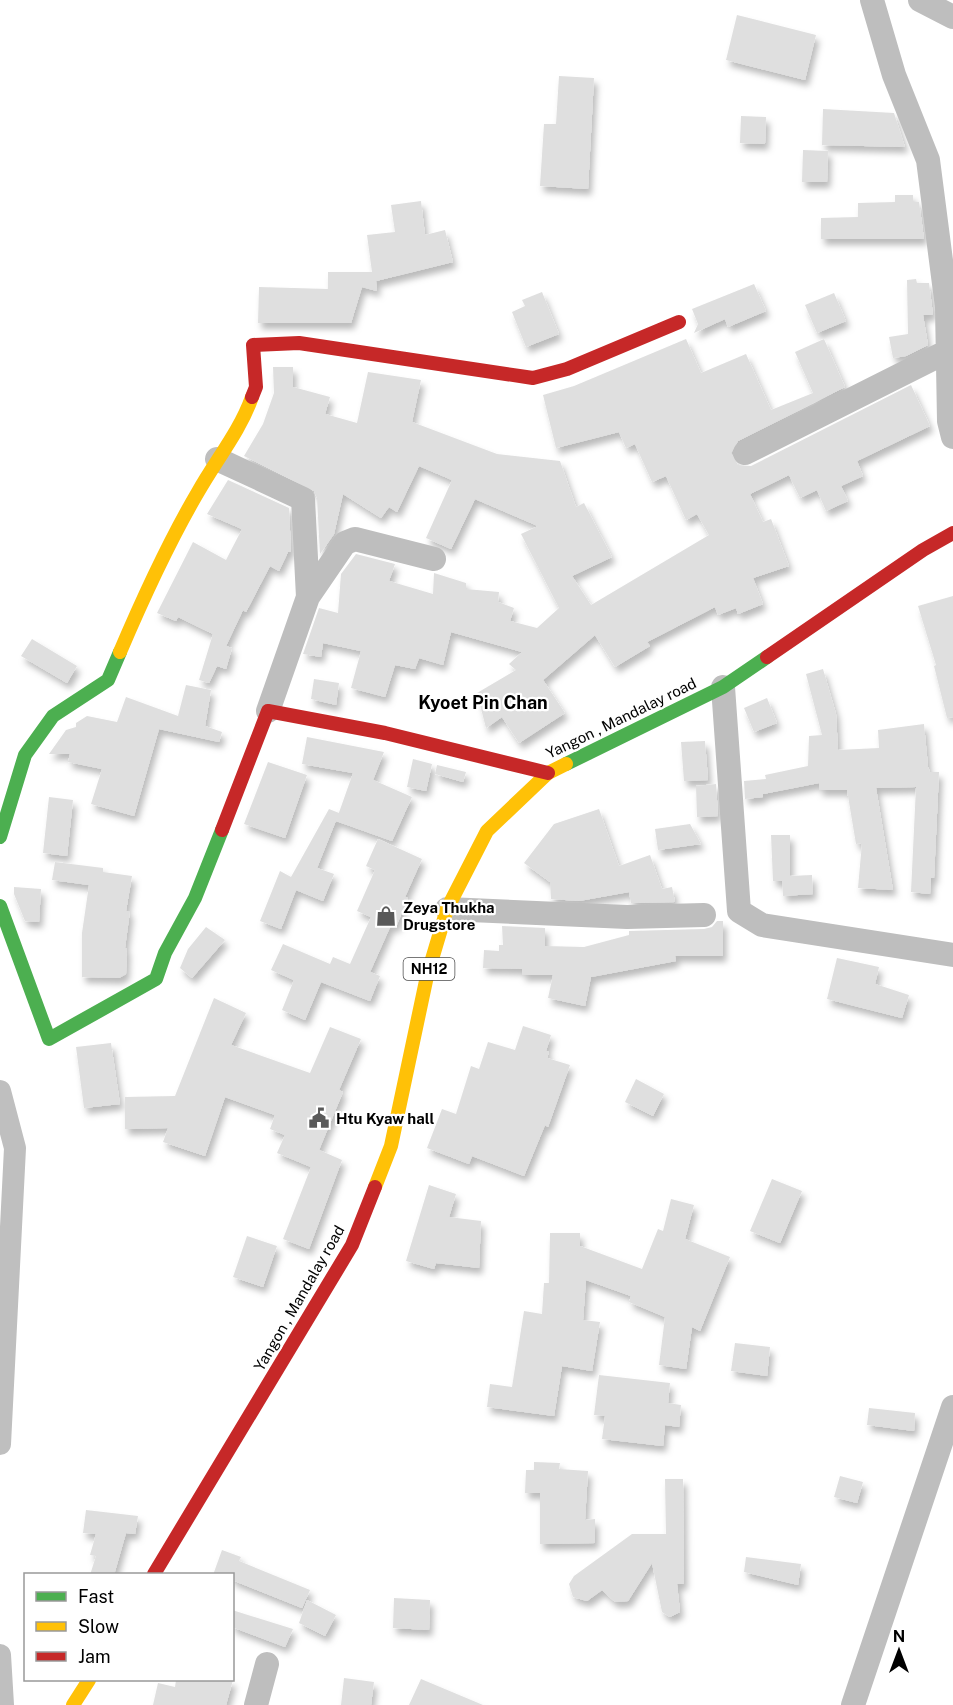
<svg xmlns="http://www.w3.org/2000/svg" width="953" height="1705" viewBox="0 0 953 1705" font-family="'Public Sans',sans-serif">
	<defs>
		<filter id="shadow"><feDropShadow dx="3.5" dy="6" stdDeviation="3" flood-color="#0004"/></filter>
	</defs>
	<rect width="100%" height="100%" fill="#fff"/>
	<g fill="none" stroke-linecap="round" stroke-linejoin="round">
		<path stroke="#bfbfbf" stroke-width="22" d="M0,1091l15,57 -15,296
			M0,1655l3,50"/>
	</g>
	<path fill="#dfdfdf" filter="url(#shadow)" d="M737,15l79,20 -11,45 -79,-20z
		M559,76l35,2 -6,111 -48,-3 4,-62h12z
		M823,109l71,4 11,34 -83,-2z
		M741,116l25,1 -1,27 -25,-1z
		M803,150l25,1 -1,31h-25z
		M895,195h18v7h6l5,37h-103v-21l37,-1v-14l37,-1z
		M421,201l4,34 20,-5 8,32 -77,19 1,10 -15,-4 -11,36h-93l1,-36 69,2v-17h44l-5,-37 28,-3 -4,-27z
		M916,279l1,4h12l4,32h-10l5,30 -22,11 -13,2 -4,-21 19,-3 -1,-54z
		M754,284l12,27 -38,16 -3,-8 -31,14 4,-9 -6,-15z
		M542,292l17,42 -33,13 -14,-35 13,-6 -3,-6z
		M834,293l12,28 -29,12 -12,-28z
		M686,339l15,34 45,-19 25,56 42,-17 -18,-41 29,-13 21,48 -107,54 -7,12 7,12 13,1 160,-81 19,41 -73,35 6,15 -22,10 7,15 -22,10 -9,-21 -17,8 -11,-23 -39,19 13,28 8,-3 18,47 -36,12 10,26 -25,10 -2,-6 -18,7 -3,-8 -68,35 3,4 -35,21 -20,-32 -52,45 22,33 -46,30 -17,-26 -16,11 -9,-35 39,-23 -7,-6 13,-12 -71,-20 -8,33 -24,-7 -4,11 -20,-4 -10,32 -34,-9 10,-37 -38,-8 -2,14 -18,-3 16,-46 19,5 3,-39 15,-20 39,10 -6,17 44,13 1,-21 32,10v6l33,3 -1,10 16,6 -4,13 27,7 22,-20 -38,-74 17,-8 -63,-27 -24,50 -25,-11 26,-58 -33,-14 -22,46 -8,-5 -8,11 -38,-24 -9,40 -14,20 -3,-56 -3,-7 -70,-35 19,-32 11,-31 -1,-26h20v20l37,10 -5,17 32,9 11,-51 53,8 -9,42 85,32 63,7 16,46 8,-4 28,54 -40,19 19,29 118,-70 -12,-21 -11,6 -20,-44 -14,6 -17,-38 -9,4 -7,-16 -63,16 -13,-53 31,-9z
		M228,480l61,28 2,44h-3l-9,19 -9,-5 -24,46 -3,-2 -17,36 6,2 -6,21 -9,-3 -8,17 -10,-3 14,-46 -35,-17 -2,4 -19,-8 36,-71 33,18 16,-31 -35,-15z
		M953,596v121l-6,1 -13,-52 2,-1 -18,-59z
		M32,639l45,27 -10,17 -46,-27z
		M823,669l13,45 2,36 41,-2 -1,-18 46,-6 4,43 2,5h9l-5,106h-3l-1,16 -19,-2 5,-105 -40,1 17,102 -35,-2 4,-45 -6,1 -9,-54h-28v-7l-56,11v3l-18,2 -1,-18 22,-2 -1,-4 43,-9 1,-30 13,-1 -16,-61z
		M314,679l25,4 -3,22 -25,-6z
		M186,685l25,5 -6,36 17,6 -3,10 -60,-13 -25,87 -43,-12 11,-35 -34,-7 2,-8h-21l17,-24 10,-3v-4l11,-7 30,6 9,-25 52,19z
		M767,698l10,25 -23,9 -10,-24z
		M307,737l77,15 -11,28 39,17 -20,44 -56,-20 17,-48 -51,-9z
		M705,741l3,39 -24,1 -3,-39z
		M413,759l19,5 -6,27 -19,-4z
		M268,762l39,13 -22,63 -41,-14z
		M437,765l29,7 -3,10 -28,-8z
		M716,784l2,32 -21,1 -1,-31z
		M49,797l24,3 -6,56 -24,-3z
		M329,809l10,4 -22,55 17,6 -11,27 -27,-11 -15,39 -21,-8 20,-50 11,6z
		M599,809l20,57 31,-11 12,34 10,-2 3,15 -44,1 -2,-11 -50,9 -28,-2 -1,-17 -26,-19 30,-39z
		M690,824l11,20 -43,6 -3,-21z
		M771,835h19v41l22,-1 1,19 -30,2 -1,-15h-9z
		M378,839l44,20 -17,38 3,1 -12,29 -5,-2 -21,47 10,4 -10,25 -49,-19 -16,38 -23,-10 12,-30 -23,-10 12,-26 47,20 3,-7 17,7 21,-47 -14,-6 18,-41 -9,-4z
		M55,862l48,6v4l29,4 -6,35h4l-5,37h2l-1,26 -7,4 -37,-1v-44l7,-48 -37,-5z
		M14,887l27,2 -2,33 -14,-1 -11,-27z
		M717,921h6v35h-48l1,5 -85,16 -6,29 -37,-8 5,-23h-31v-6l-39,-1 1,-18 15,1v-6h4l-1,-19 43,2v18l39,1 45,-12v-4l75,-2 8,-2z
		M206,927l19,13 -33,38 -12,-10 8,-19z
		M837,958l42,9 -4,17 34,11 -7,23 -75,-19z
		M214,998l32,15 -15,32 79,28 20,-46 31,12 -22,51 4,2 -24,58 23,10 -33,89 -26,-10 28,-72 -34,-14 8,-18 -15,-6 5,-14 -50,-18 -20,59 -42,-14 5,-14 -43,1v-32l50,-1z
		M523,1026l28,9 -5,16 3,1 -2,6 23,7 -22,62 -3,-2 -21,51 -52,-20 -3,8 -42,-16 15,-39 14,5 15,-48 8,3 9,-27 27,8z
		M111,1043l9,61 -36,4 -8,-61z
		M636,1079l28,15 -11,22 -28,-14z
		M772,1179l30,12 -22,52 -30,-12z
		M429,1185l27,9 -7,23 32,4 -2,47 -43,-5 -2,6 -28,-8z
		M671,1199l23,6 -9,34 45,18 -30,74 -8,-4 -6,42 -27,-4 6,-48 -36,-15 2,-6 -45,-16 -3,40 17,2 -8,49 -30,-5 -8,50 -67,-9 3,-23 22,3 12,-76 18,3 2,-31h5l1,-50h30v13l62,23 16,-40 5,2z
		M247,1236l30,10 -14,41 -30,-10z
		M735,1343l35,4 -3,29 -36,-5z
		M599,1375l71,8 -2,20 13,2 -2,22 -14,-2 -2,21 -61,-7 3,-23 -11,-1z
		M869,1408l46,5 -1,18 -47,-6z
		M534,1462l26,1 -1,6 29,2 -3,49 10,-1v24l-55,1v-51h-15l1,-23h8z
		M840,1476l23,6 -6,21 -23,-6z
		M665,1479h18l1,105h-7l3,28 -10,5 -8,-5 -10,-49 -24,38 -13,1 -13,-12 -15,11 -14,-4 -4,-13 5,-8 58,-42h34z
		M86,1510l52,6 -3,18 -9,-1 -12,42h-24l6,-19 -6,-1 6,-21 -13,-1z
		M222,1550l19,7 -2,4 71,29 -8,18 -70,-28v-5h-19z
		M746,1557l55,7 -3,21 -54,-13z
		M394,1598l36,2 -1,30 -36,-2z
		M307,1600l29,15 -11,21 -26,-13z
		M232,1610l61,19 -8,18 -53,-20z
		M344,1678l30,4 -3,23h-30z
		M421,1679l62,26h-74z
		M176,1680h57l-7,25h-73l5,-22 17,4z"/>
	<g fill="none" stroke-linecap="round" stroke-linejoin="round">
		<path stroke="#bebebe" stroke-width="24" d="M872,0l22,75 34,85 19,147 2,114 4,16
			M920,0l33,17
			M745,453l203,-102
			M217,459l86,40 5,98
			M723,687l16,224 23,14 191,30
			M268,711l40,-114 37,-54 10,-4 79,20
			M447,909l180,8 77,-2
			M256,1705l11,-41
			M853,1705l100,-298"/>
		<path stroke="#4caf50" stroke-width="14" d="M566,764l157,-77 44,-30
			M0,837l25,-82 28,-39 55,-36 12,-28
			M0,906l49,133 107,-60 9,-26 30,-55 27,-68"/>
		<path stroke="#ffc107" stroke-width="14" d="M120,652c23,-54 48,-109 78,-160 18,-32 42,-61 54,-95
			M375,1187l16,-41 36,-170 20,-67 40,-78 61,-58 18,-9
			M73,1705l16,-25"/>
		<path stroke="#c62828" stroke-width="14" d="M252,397l4,-10 -3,-42 46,-2 234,35 34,-9 112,-47
			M767,657l156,-107 30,-17
			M222,830l46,-119 117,22 163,40
			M154,1574l198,-329 23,-58"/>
	</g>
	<defs>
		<g id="shop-bare" transform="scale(1.62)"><path d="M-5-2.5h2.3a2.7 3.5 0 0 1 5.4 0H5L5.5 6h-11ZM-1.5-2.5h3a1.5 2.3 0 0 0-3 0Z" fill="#595959" stroke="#fff" stroke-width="2.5" paint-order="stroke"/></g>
		<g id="civic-bare" transform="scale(1.62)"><path d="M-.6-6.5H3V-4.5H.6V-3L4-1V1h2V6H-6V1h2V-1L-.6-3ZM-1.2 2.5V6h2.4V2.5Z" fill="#595959" stroke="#fff" stroke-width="2.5" paint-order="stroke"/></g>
	</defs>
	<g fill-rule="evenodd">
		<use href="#shop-bare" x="386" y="916"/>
		<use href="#civic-bare" x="319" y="1118"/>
	</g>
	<g text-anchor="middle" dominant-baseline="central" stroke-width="4.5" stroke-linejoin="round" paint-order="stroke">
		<rect fill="#fff" stroke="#4c4c4c" stroke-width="1.5" x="403.5" y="958" width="51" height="22" rx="4.5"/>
		<g font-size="14" font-weight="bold" fill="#000">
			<text x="429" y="969">NH12</text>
		</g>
		<g font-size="15" fill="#000" stroke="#fff">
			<text transform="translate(621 718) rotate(-26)">Yangon , Mandalay road</text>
			<text transform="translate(299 1298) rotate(-60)">Yangon , Mandalay road</text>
		</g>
		<g font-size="15" font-weight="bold" fill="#000" stroke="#fff" text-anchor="start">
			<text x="403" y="907">Zeya Thukha<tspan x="403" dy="17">Drugstore</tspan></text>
			<text x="336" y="1118">Htu Kyaw hall</text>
		</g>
		<g font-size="18" font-weight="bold" fill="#000" stroke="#fff">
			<text x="483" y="702">Kyoet Pin Chan</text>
		</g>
	</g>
	<rect x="24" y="1573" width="210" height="108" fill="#ffffff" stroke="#999999" stroke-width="1.5"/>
	<rect x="36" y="1592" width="30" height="9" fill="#4caf50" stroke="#999999" stroke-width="1.5"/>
	<text x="78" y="1603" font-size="18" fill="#000000">Fast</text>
	<rect x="36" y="1622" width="30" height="9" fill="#ffc107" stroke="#999999" stroke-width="1.5"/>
	<text x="78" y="1633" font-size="18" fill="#000000">Slow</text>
	<rect x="36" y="1652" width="30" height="9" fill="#c62828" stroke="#999999" stroke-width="1.5"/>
	<text x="78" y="1663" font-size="18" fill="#000000">Jam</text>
	<g transform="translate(899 1651)" stroke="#ffffff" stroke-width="4.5" paint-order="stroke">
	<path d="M0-4.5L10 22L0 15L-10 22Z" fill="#000000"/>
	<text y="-9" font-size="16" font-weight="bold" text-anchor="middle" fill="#000000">N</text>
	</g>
</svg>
